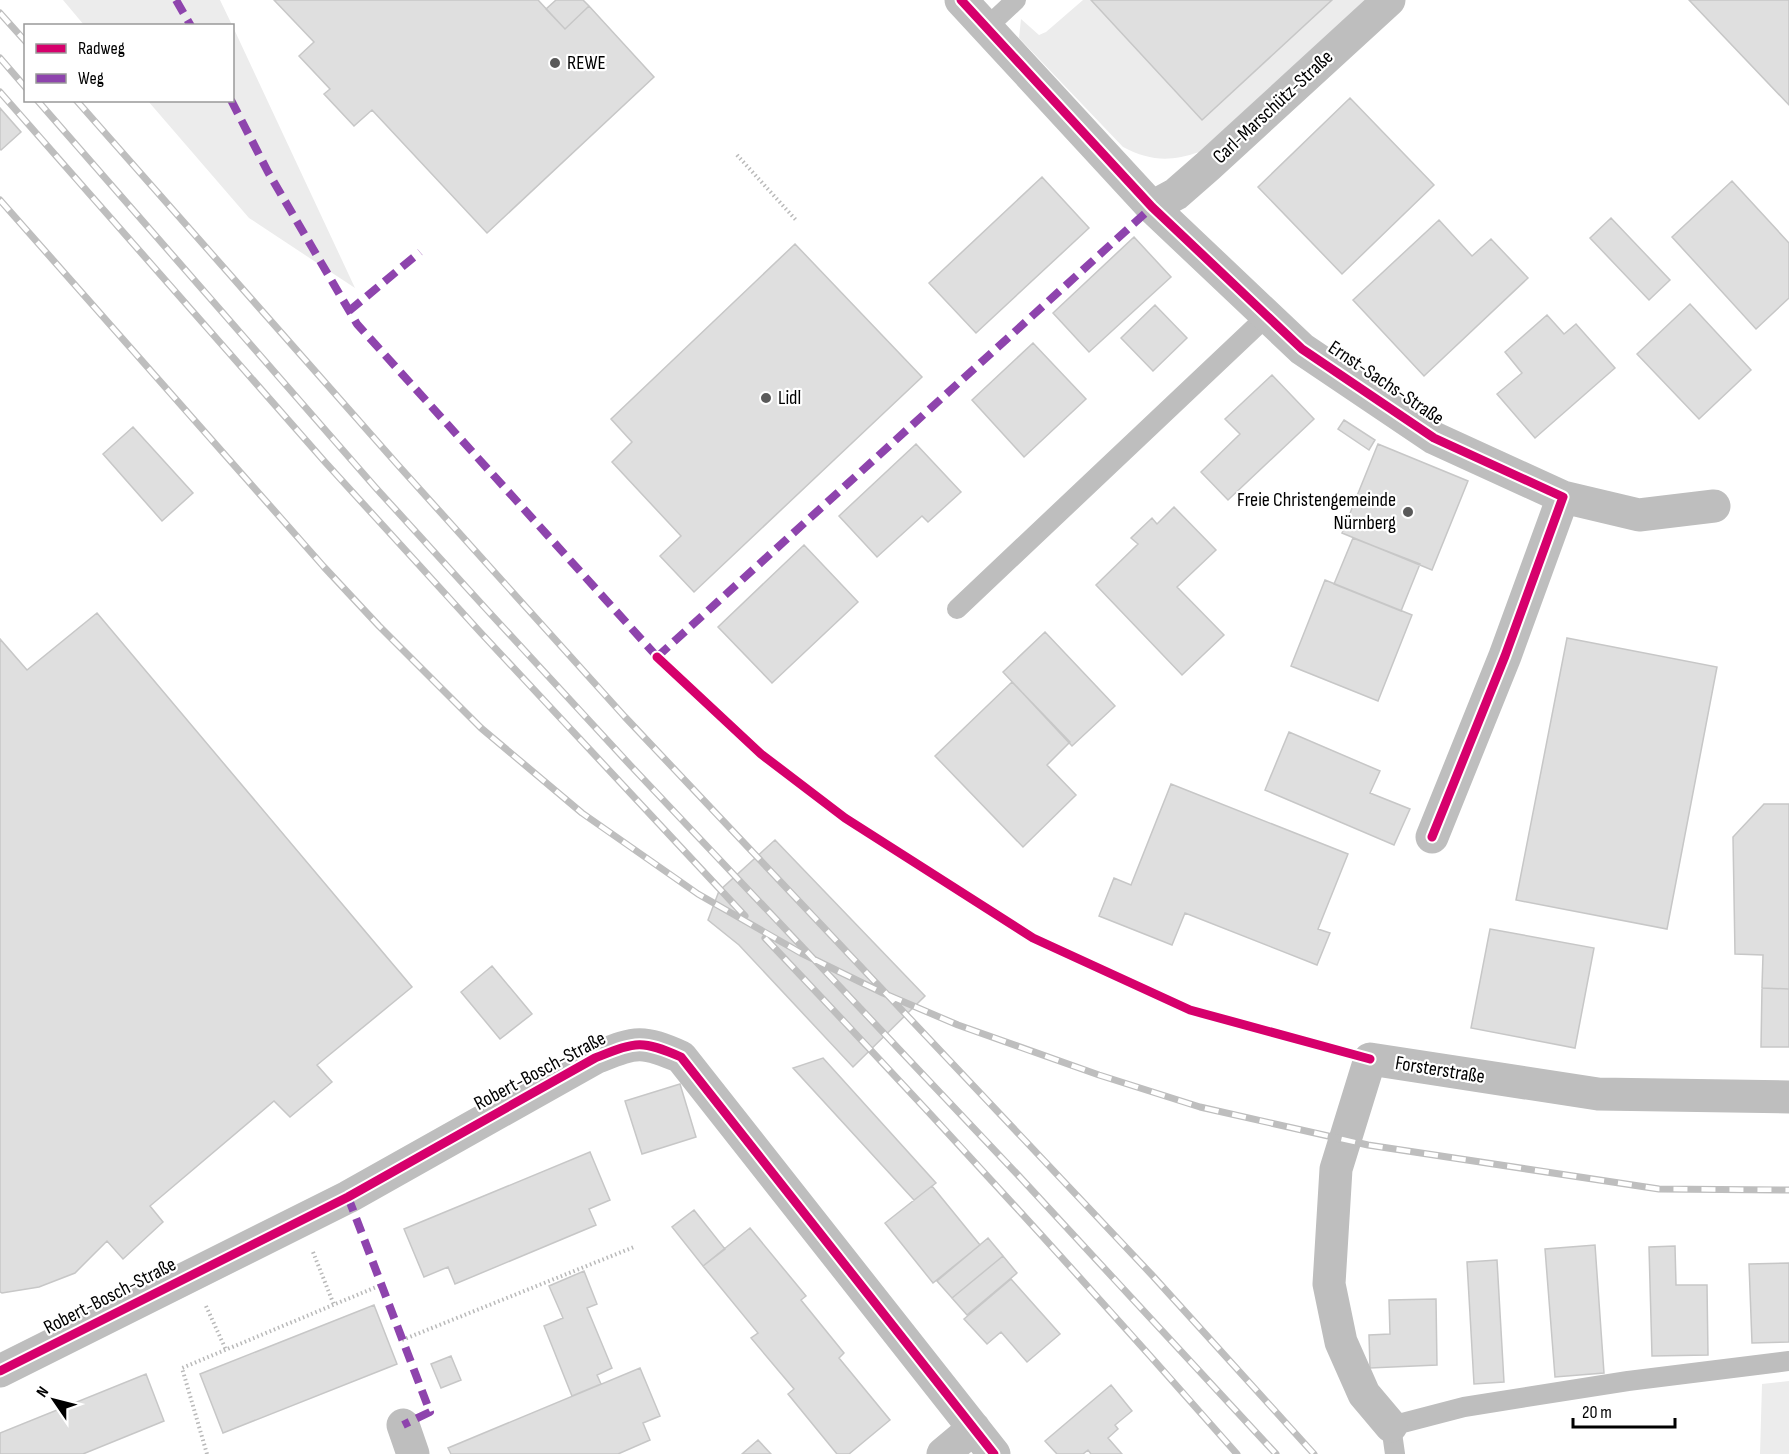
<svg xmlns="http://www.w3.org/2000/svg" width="1789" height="1454" viewBox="0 0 1789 1454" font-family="'Sofia Sans Condensed',sans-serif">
	<rect width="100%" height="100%" fill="#fff"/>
	<path fill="#ececec" d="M63,0h157l12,25h-148z
		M1083,0h8l111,120 130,-120h35l-168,152c-29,10 -49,9 -76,-5l-104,-109 2,-19 18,16 7,-3z
		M233,27l122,261 -106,-70 -101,-117 84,-1z
		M1789,1381v73h-29l2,-70z"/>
	<path fill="#dfdfdf" stroke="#c7c7c7" stroke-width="1.5" d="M274,0h264l27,29 24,-23 65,71 -167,156 -115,-123 -18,16 -30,-32 6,-5 -31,-33 15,-14z
		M556,0h27l6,6 -24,23 -19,-20z
		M1091,0h241l-130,120z
		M1689,0h100v105z
		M1350,98l84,87 -92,89 -84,-87z
		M0,108l21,24 -20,18 -1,-1z
		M1042,177l47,51 -113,105 -47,-50z
		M1732,181l57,62v55l-33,31 -84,-92z
		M1611,218l59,62 -21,20 -59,-62z
		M1439,220l33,36 19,-17 37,39 -104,98 -71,-76z
		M1134,237l37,40 -82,75 -36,-39z
		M795,244l127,133 -228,215 -34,-36 21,-20 -69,-74 20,-20 -21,-23z
		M1690,304l61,66 -52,49 -62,-65z
		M1155,305l32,33 -34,33 -32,-33z
		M1547,315l17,19 12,-10 39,44 -80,70 -38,-44 25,-21 -17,-21z
		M1033,343l53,56 -62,58 -52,-57z
		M1272,375l42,44 -86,81 -27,-28 39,-38 -15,-15z
		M1344,420l31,20 -6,10 -31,-21z
		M133,427l60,66 -31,28 -59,-67z
		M916,444l45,48 -33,30 -6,-6 -45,41 -38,-41z
		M1378,444l90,37 -36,89 -90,-37z
		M1174,507l42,43 -39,37 47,48 -42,40 -86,-90 42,-41 -7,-6 21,-20 5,6z
		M1353,538l67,26 -19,47 -67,-27z
		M804,545l54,57 -86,81 -54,-56z
		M1325,580l87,35 -34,86 -87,-35z
		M97,613l315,374 -95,78 15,17 -42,35 -16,-16 -124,105 13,16 -40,37 -16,-18 -32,32 -36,14 -37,6 -2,-1v-653l27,31z
		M1045,632l70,74 -43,40 -69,-74z
		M1567,638l150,29 -50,262 -151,-29z
		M1012,682l58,60 -23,23 29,30 -53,52 -88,-91z
		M1289,732l91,39 -10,22 40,16 -16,36 -129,-55z
		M1171,784l177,70 -30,75 12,4 -13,32 -132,-52 -13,32 -73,-29 15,-38 17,7z
		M1764,804h25v185l-27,-1 1,-33 -28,-1 -2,-117z
		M775,840l150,156 -72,71 -114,-122 -31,-25 11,-29z
		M1490,929l104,19 -19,100 -104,-20z
		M492,966l40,48 -32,25 -39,-47z
		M1762,988l27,1v58h-28z
		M823,1058l113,125 -22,17 -121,-132z
		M680,1084l16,53 -54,17 -17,-53z
		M590,1152l20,48 -21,9 7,16 -141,59 -7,-17 -24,10 -20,-48z
		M932,1186l48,59 -47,38 -48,-60z
		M694,1210l31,39 -22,17 -31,-39z
		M750,1228l56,68 -5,4 43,53 -5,5 51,62 -41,34h-12l-49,-60 6,-5 -43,-51 7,-5 -55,-67z
		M988,1238l15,18 -51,42 -15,-17z
		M1595,1245l9,128 -49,4 -10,-128z
		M1675,1246l1,39h31l1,70 -56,1 -3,-109z
		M1003,1256l14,17 -50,42 -15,-17z
		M1497,1260l7,122 -30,2 -7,-122z
		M1789,1263v79l-37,1 -3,-79z
		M584,1271l13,33 -10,4 25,60 -15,7 4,9 -29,12 -28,-70 19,-8 -14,-32z
		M1011,1279l49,55 -33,28 -26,-30 -14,12 -23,-25z
		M1436,1299l1,66 -67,3 -1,-33 21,-1 -1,-34z
		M374,1305l23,59 -174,69 -23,-59z
		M451,1356l10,24 -20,8 -10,-24z
		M640,1368l20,48 -17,7 7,17 -32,14h-167l-3,-6z
		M146,1374l18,47 -81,33h-83v-21z
		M1111,1385l21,26 -17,14 3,4 -10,9 14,16h-31l-3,-4 -5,4h-26l-12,-13z
		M758,1440l13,14h-29z"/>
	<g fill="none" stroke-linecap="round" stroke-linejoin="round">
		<path stroke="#b9b9b9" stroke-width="4" stroke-dasharray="1.5 3" stroke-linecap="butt" d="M737,155l59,65
			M313,1252l21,53
			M206,1306l20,44
			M402,1340l232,-93
			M207,1454l-25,-86 199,-83"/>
		<path stroke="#bebebe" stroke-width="20" d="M986,28l30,-28
			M957,609l310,-293
			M1395,1454l-4,-28 73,-19 164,-26 161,-20"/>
		<path stroke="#bebebe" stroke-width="33" d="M961,0l191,207 150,142 132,89 129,59 -58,159 -73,181
			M1152,207l24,-13 32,-28 181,-166
			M1563,497l76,18 75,-9
			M0,1371l348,-174 247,-139c41,-16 45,-19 86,-1l313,397
			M403,1425l10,29
			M1391,1426l-27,-32 -23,-52 -12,-58 7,-115 34,-110 228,35 191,3
			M943,1454l31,-26"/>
		<g stroke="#bebebe" stroke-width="7">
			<path id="rail" d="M0,13l26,29
				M0,58l26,30
				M0,92l325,370 156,171 264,283
				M37,100l338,387 113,124 143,155 387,409 258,279
				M76,100l321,364 228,253 527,558 162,179
				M0,200l324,367 55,59 102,102 101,85 116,81 103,59 82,40 75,32 141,50 101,32 168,38 291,44 130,1
				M765,938c161,169 318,341 472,516"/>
		</g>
		<use href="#rail" stroke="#fff" stroke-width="4.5" stroke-dasharray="14" stroke-linecap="butt"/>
		<path stroke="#8e44ad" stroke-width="8" stroke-dasharray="15 8" stroke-linecap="butt" d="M176,0l15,26
			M231,100l37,72 89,152 304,337
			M349,311l71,-59
			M657,657l495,-450
			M348,1197l82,215 -27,13"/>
		<g stroke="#fff" stroke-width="13">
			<path id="cycleway" d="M961,0l191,207 150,142 132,89 129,59 -58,159 -73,181
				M657,657l104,97 84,64 188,120 157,72 180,49
				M0,1371l348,-174 247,-139c41,-16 45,-19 86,-1l313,397"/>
		</g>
		<use href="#cycleway" stroke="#d6006c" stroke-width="9"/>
	</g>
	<g fill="#595959" stroke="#fff" stroke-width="2">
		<circle cx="555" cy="63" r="6"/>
		<circle cx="766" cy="398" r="6"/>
		<circle cx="1408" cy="512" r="6"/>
	</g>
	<g text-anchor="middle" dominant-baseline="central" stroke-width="4.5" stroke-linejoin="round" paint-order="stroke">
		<g font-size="20" fill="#000" stroke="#fff" text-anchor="start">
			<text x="567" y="63">REWE</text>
			<text x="778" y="398">Lidl</text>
			<text x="1396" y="500" text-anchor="end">Freie Christengemeinde<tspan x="1396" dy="23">Nürnberg</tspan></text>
		</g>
		<g font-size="20" fill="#000" stroke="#fff">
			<text transform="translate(1273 107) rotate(-43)">Carl-Marschütz-Straße</text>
			<text transform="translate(1386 383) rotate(34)">Ernst-Sachs-Straße</text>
			<text transform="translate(1440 1070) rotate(9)">Forsterstraße</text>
			<text transform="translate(540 1071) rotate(-28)">Robert-Bosch-Straße</text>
			<text transform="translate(110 1296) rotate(-27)">Robert-Bosch-Straße</text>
		</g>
	</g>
	<rect x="24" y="24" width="210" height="78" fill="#ffffff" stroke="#999999" stroke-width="1.5"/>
	<rect x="36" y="44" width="30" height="9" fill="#d6006c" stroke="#999999" stroke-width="1.5"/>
	<text x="78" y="54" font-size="18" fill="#000000">Radweg</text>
	<rect x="36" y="74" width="30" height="9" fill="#8e44ad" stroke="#999999" stroke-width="1.5"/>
	<text x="78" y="84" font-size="18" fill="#000000">Weg</text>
	<g transform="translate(54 1400) rotate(305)" stroke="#ffffff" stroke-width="4.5" paint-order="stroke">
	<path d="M0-4.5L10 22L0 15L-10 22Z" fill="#000000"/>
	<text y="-9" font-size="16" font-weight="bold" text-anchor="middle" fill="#000000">N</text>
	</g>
	<path d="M1573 1418v9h102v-9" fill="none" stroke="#000000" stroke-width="3"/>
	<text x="1582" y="1418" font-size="18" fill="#000000" stroke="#ffffff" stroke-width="4.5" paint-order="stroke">20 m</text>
</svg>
